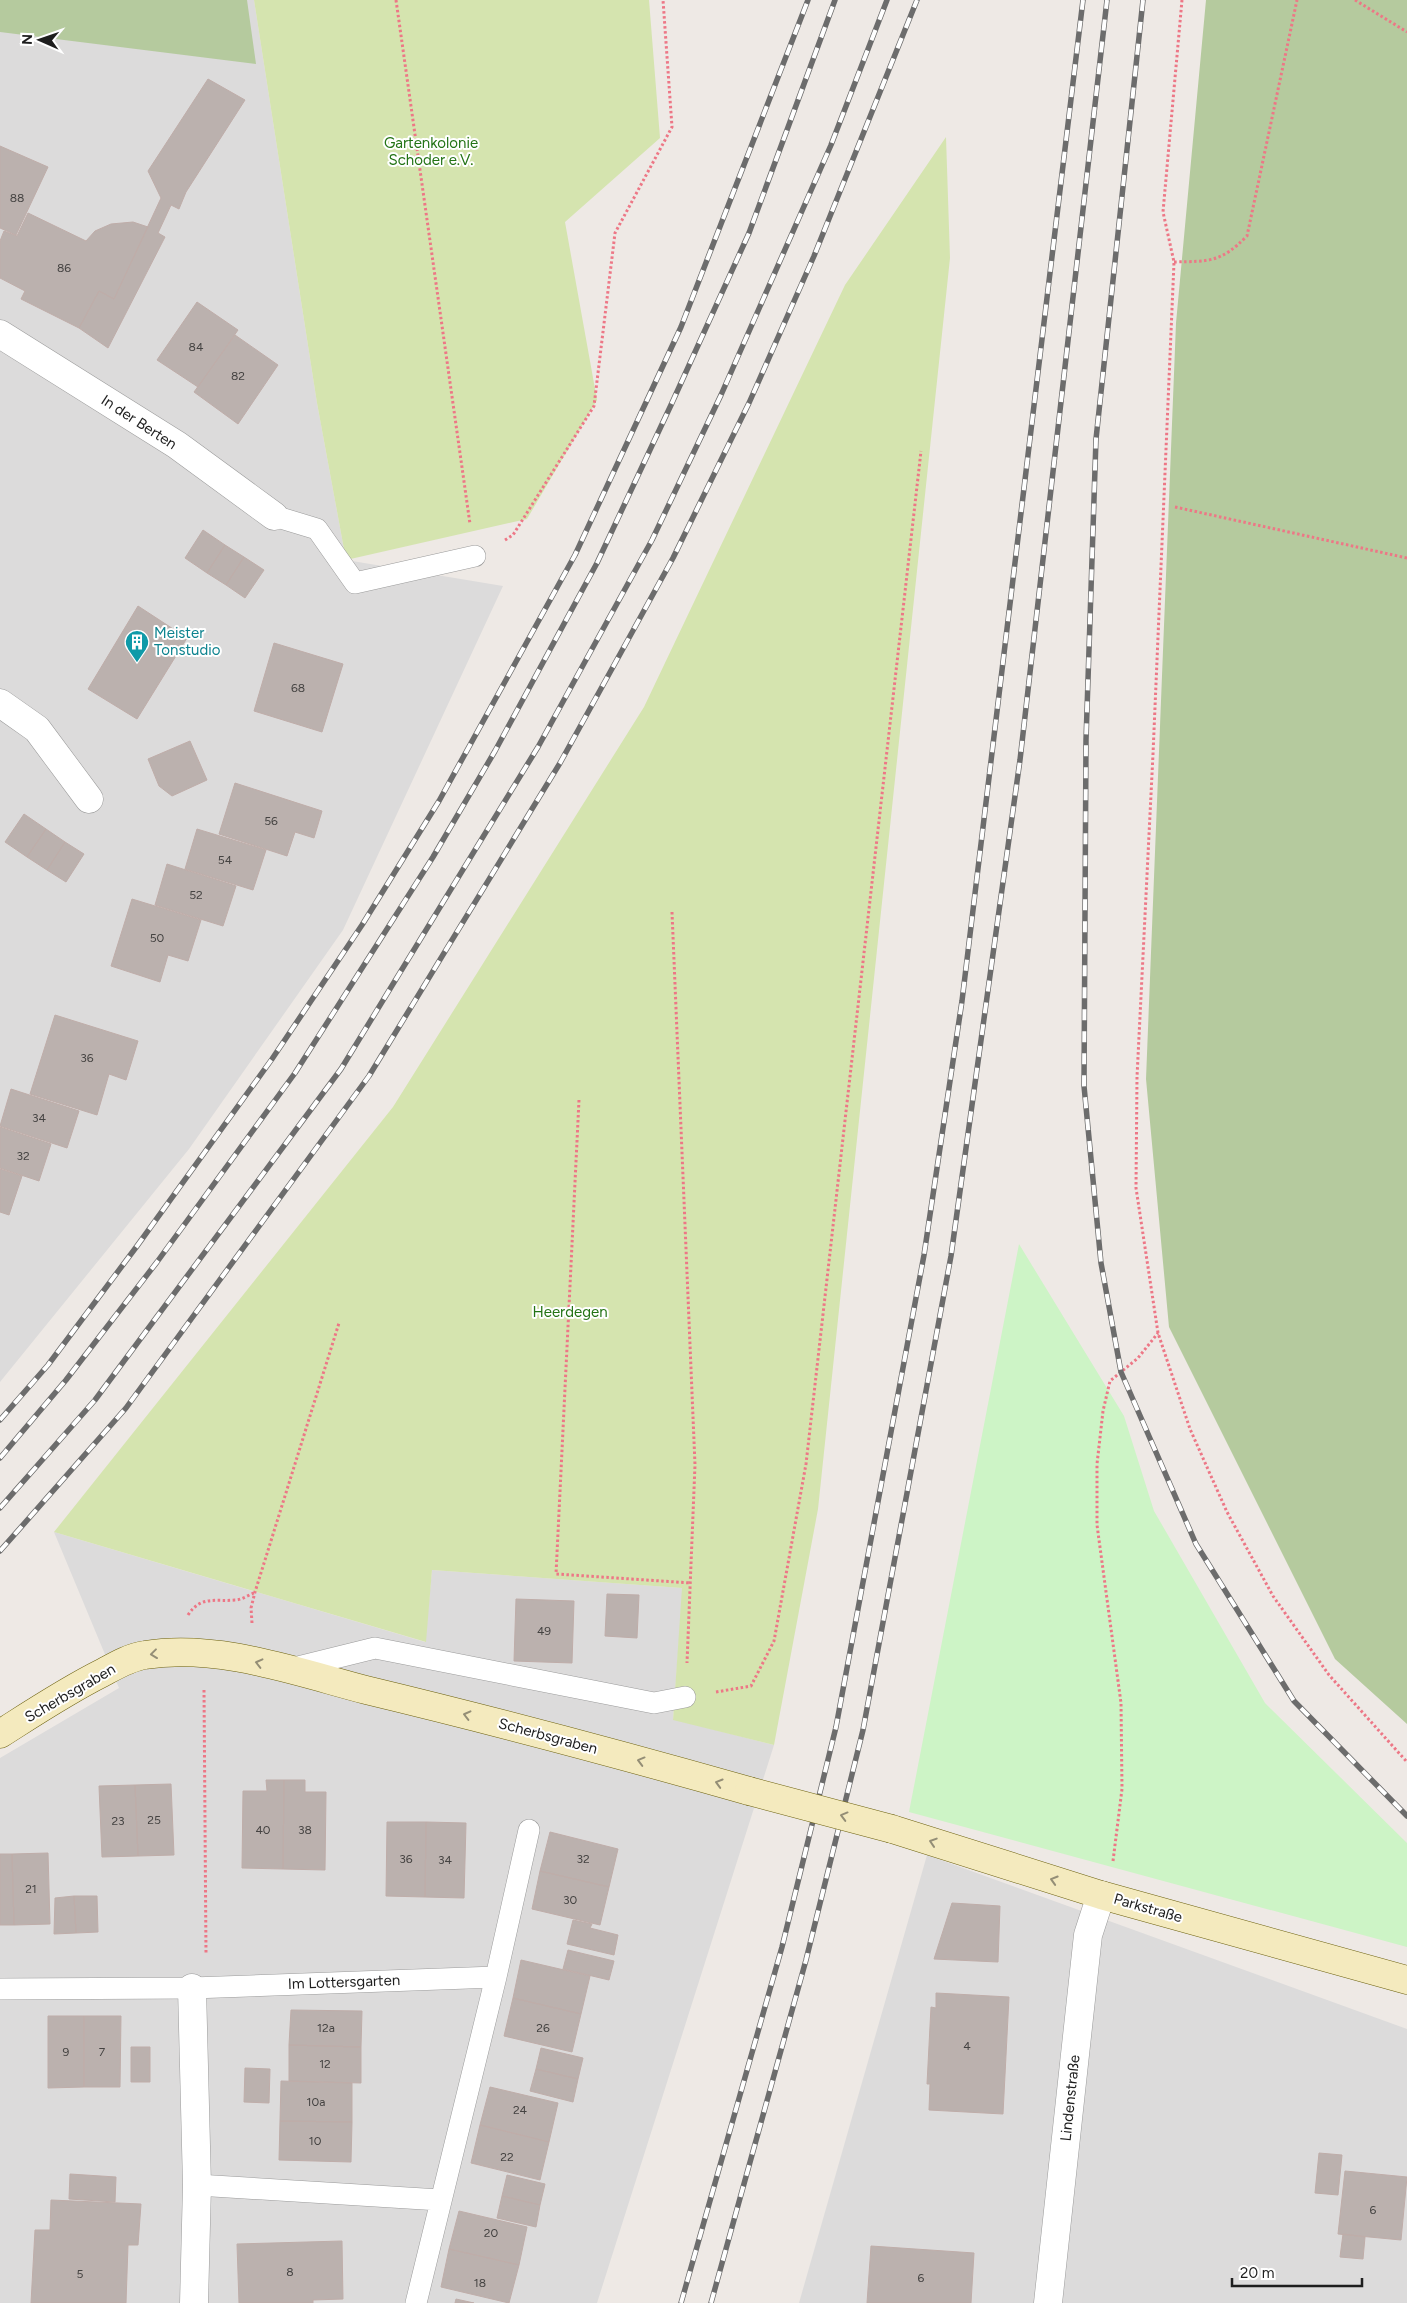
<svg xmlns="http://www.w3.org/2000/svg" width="1407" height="2303" viewBox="0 0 1407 2303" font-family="Figtree,sans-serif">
	<rect width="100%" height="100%" fill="#eee9e5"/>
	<path fill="#dcdbdb" d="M0,0h254l63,403 29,157 157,26 -160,344 -154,219 -189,233z
		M54,1532l371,110 7,-72 251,18 -10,131 101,26 -177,558h-597v-545l119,-70z
		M927,1855l480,174v274h-608z"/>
	<path fill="#d5e4af" d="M254,0h395l11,138 -95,84 32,178 -70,119 -181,41 -29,-157z
		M946,137l4,121 -132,1251 -44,236 -101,-25 9,-132 -250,-18 -6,72 -372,-110 339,-425 251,-400 201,-422z"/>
	<path fill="#b5ca9e" d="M0,0h247l9,64 -256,-32z
		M1206,0h201v1724l-72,-65 -166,-332 -23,-248 30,-756z"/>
	<path fill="#cdf4c6" d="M1019,1244l105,172 30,95 111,192 142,140v104l-498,-135z"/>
	<path fill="#bbb1ae" stroke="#bfada9" d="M208,79l37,21 -59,92 -7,17 -8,-4 -13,28 7,4 -57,111 -29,-20 20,-37 15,8 47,-101 -13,-27z
		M0,146l48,21 -32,68 -16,-7z
		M28,213l58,28 9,-10 16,-7 22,-2 15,5 -34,72 -15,-8 -20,37 -58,-29 4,-8 -25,-13v-37l4,-10 13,5z
		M197,302l41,28 -40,57 -41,-27z
		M235,335l43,30 -40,59 -44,-32z
		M203,530l22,15 -18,28 -22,-15z
		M225,545l19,12 -18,28 -19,-12z
		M244,557l20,13 -19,28 -19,-13z
		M138,606l49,32 -50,81 -49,-30z
		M274,643l69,21 -21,68 -68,-21z
		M190,741l17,39 -35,16 -13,-10 -11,-27z
		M235,783l87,28 -8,27 -19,-6 -8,24 -68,-22z
		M24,814l22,15 -19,28 -22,-15z
		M46,829l19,13 -18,28 -20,-13z
		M197,829l69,21 -13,40 -68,-21z
		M65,842l19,12 -18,28 -19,-12z
		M167,864l69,22 -13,40 -68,-21z
		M132,899l69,21 -13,41 -20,-6 -8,27 -49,-16z
		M55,1015l83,26 -12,39 -17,-6 -12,41 -67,-21z
		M11,1089l68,22 -12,37 -67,-22z
		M0,1127l51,17 -12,37 -39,-13z
		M0,1169l22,7 -13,39 -9,-3z
		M607,1594l32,1 -2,43 -32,-2z
		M516,1599l58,2 -2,62 -58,-2z
		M266,1780h18l-1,89 -41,-1 1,-77h24z
		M284,1780h21v12h21l-1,78 -42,-1z
		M171,1784l3,71 -36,1 -3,-71z
		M135,1785l3,71 -36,1 -3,-71z
		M387,1822h39l-1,75 -39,-1z
		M426,1822l40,1 -2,75 -39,-1z
		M550,1832l68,17 -9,38 -69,-16z
		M48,1853l2,71 -36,1 -2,-71z
		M0,1854h12l2,71h-14z
		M540,1871l69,16 -9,38 -68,-16z
		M74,1896h23l1,36 -22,1z
		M74,1896l2,37 -22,1 1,-36z
		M952,1903l48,3 -2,56 -64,-3z
		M573,1920l19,4 -2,4 28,7 -4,20 -47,-11z
		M568,1950l46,11 -5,19 -46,-11z
		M521,1960l69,16 -9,38 -68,-16z
		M936,1993l73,4 -6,117 -74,-4 1,-26h-3l4,-77 5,1z
		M513,1998l68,16 -9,38 -68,-16z
		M291,2010l71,1 -1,36 -72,-2z
		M48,2016h36v71l-36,1z
		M84,2016h37l-1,71h-36z
		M289,2045l72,2v36l-72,-2z
		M131,2047h19v35h-19z
		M541,2048l42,10 -5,21 -42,-10z
		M245,2068l25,1 -1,34 -25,-1z
		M536,2069l42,10 -5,23 -43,-11z
		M281,2081l71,2v39l-72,-1z
		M490,2087l68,16 -9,39 -69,-17z
		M280,2121l72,1 -1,40 -72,-2z
		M480,2125l69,17 -9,38 -69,-17z
		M1319,2153l23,2 -4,40 -23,-2z
		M1345,2171l62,6 -6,63 -63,-6z
		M70,2174l46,3 -1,25 -46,-3z
		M507,2175l38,9 -5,21 -38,-9z
		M502,2196l38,9 -4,22 -39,-9z
		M51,2200l90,4 -3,41h-10l-2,58h-95l4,-73h15z
		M459,2211l68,16 -8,38 -70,-16z
		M1343,2234l22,3 -2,22 -23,-2z
		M342,2241l1,58 -30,1v3h-74l-2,-59z
		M871,2246l103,7 -3,50h-104z
		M449,2249l70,16 -10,38 -68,-16z
		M456,2299l18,4h-19z"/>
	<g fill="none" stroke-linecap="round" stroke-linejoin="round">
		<g stroke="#9b9b9b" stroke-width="22">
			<path id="lane" d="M274,516l43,13 38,54 120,-27
				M290,1669l85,-21 279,55 31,-6
				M0,1989l192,-1 304,-11
				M197,2185l243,15
				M416,2303l80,-326 33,-147"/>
		</g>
		<g stroke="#9b9b9b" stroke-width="29">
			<path id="street" d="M0,334l177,111 97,71
				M0,703l37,26 52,70
				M192,1988l5,197 -3,118
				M1048,2303l40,-368 13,-40"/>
		</g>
		<g stroke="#6c610f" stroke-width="29">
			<path id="secondary" d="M0,1734c33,-21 66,-43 102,-61 13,-7 28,-16 43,-18 72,-12 152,17 221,35 129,31 256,65 383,101
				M892,1829l209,66 306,85"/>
		</g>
		<path stroke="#ed7786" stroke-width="3" stroke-dasharray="2.5 2.5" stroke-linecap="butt" d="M396,0l74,524
			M1182,0l-19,212 11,50 -21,492 -16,323 -1,111 22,145 32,96 37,83 46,84 56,79 78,87
			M1355,0l52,32
			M1174,262c36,-1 46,1 73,-26l50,-236
			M1175,507l232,51
			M505,540l8,-5 81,-129 21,-173 57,-106 -9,-127
			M672,912l23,553 -8,198
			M579,1100l-23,474 135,9
			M188,1615c13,-20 28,-13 47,-15 7,0 13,-5 19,-7
			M252,1623l-1,-15 4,-16 84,-269
			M204,1690l2,264
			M716,1692l35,-6 23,-45 32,-177 115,-1013
			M1113,1861l9,-72 -1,-86 -24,-178v-61l6,-53 7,-30 28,-23 20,-25"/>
		<use href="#lane" stroke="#fff" stroke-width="21"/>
		<use href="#street" stroke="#fff" stroke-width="28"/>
		<use href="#secondary" stroke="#f4eabe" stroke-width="28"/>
		<g stroke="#6c6c6c" stroke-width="5.5">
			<path id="rail" d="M1143,0l-47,439 -10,301 -2,346 17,177 20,109 75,172 98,157 113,115
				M0,1420l48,-55 89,-119 135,-187 90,-134 77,-124 136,-246 106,-228 127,-327
				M0,1458l66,-78 91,-118 138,-189 138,-216 62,-106 102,-188 74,-158 78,-172 86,-233
				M0,1508l95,-108 246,-331 197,-322 114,-207 69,-145 110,-250 56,-145
				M0,1551l126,-143 243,-332 191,-313 113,-205 76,-155 65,-147 103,-256
				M681,2303l101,-356 54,-220 88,-472 38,-254 121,-1001
				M711,2303l95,-343 57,-230 88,-474 69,-496 87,-760"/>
		</g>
		<use href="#rail" stroke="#fff" stroke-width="4" stroke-dasharray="11" stroke-linecap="butt"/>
		<g stroke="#6c610f" stroke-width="29" stroke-linecap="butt">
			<path id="secondary-bridge" d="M749,1791l143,38"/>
		</g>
		<use href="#secondary-bridge" stroke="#f4eabe" stroke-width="28"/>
	</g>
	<defs><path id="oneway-chevron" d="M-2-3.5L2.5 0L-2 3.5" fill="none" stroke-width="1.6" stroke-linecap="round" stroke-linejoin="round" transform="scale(1.25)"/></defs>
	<g stroke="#948e76">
		<use href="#oneway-chevron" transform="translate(154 1654) rotate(173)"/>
		<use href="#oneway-chevron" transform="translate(259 1663) rotate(-166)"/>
		<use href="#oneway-chevron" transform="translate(467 1715) rotate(-166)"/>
		<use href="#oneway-chevron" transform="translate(641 1761) rotate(-165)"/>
		<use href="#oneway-chevron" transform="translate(719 1783) rotate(-164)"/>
		<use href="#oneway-chevron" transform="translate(844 1816) rotate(-165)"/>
		<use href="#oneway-chevron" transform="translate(933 1842) rotate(-162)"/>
		<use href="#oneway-chevron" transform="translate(1054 1880) rotate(-163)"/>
	</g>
	<defs>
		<g id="building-pin" transform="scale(1.25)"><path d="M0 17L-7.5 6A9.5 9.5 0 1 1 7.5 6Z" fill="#0f9aa8" stroke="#fff"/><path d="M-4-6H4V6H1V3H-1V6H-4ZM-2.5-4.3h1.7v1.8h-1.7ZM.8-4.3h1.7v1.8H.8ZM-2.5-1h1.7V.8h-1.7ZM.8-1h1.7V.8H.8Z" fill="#fff"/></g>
	</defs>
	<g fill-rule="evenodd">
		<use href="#building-pin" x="137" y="642"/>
	</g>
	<g text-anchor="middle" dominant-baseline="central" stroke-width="4" stroke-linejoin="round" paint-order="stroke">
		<g font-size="12" fill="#454342">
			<text x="17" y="198">88</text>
			<text x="64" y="268">86</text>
			<text x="196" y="347">84</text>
			<text x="238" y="376">82</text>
			<text x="298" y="688">68</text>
			<text x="271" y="821">56</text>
			<text x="225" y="860">54</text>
			<text x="196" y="895">52</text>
			<text x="157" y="938">50</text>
			<text x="87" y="1058">36</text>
			<text x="39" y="1118">34</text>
			<text x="23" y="1156">32</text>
			<text x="544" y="1631">49</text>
			<text x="154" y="1820">25</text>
			<text x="118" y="1821">23</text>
			<text x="263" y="1830">40</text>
			<text x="305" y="1830">38</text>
			<text x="406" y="1859">36</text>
			<text x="583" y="1859">32</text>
			<text x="445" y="1860">34</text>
			<text x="31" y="1889">21</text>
			<text x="570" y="1900">30</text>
			<text x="326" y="2028">12a</text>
			<text x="543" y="2028">26</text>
			<text x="967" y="2046">4</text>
			<text x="66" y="2052">9</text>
			<text x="102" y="2052">7</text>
			<text x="325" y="2064">12</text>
			<text x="316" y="2102">10a</text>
			<text x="520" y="2110">24</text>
			<text x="315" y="2141">10</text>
			<text x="507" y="2157">22</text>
			<text x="1373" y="2210">6</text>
			<text x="491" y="2233">20</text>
			<text x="290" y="2272">8</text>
			<text x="80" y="2274">5</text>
			<text x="921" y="2278">6</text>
			<text x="480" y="2283">18</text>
		</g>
		<g font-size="15" fill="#237315" stroke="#fff">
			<text x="431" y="143">Gartenkolonie<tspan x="431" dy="17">Schoder e.V.</tspan></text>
			<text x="570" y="1312">Heerdegen</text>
		</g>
		<g font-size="15" fill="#1e1e1e" stroke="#fff">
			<text transform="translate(139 422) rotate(33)">In der Berten</text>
			<text transform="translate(70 1693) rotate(-30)">Scherbsgraben</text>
			<text transform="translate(548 1736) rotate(15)">Scherbsgraben</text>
			<text transform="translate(1148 1908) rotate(16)">Parkstraße</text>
			<text transform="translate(344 1982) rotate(-2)">Im Lottersgarten</text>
			<text transform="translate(1070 2098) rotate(-84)">Lindenstraße</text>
		</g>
		<g font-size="15" fill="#0d838f" stroke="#fff" text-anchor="start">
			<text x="154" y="633">Meister<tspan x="154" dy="17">Tonstudio</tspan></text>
		</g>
	</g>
	<g transform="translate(40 40) rotate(272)" stroke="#ffffff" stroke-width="4" paint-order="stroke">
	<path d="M0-4L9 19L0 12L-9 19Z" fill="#1e1e1e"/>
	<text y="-8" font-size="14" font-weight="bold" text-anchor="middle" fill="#1e1e1e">N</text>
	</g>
	<path d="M1232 2278v8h130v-8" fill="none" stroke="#1e1e1e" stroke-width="2.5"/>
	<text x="1240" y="2278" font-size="15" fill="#1e1e1e" stroke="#ffffff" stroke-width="4" paint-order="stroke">20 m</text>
</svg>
